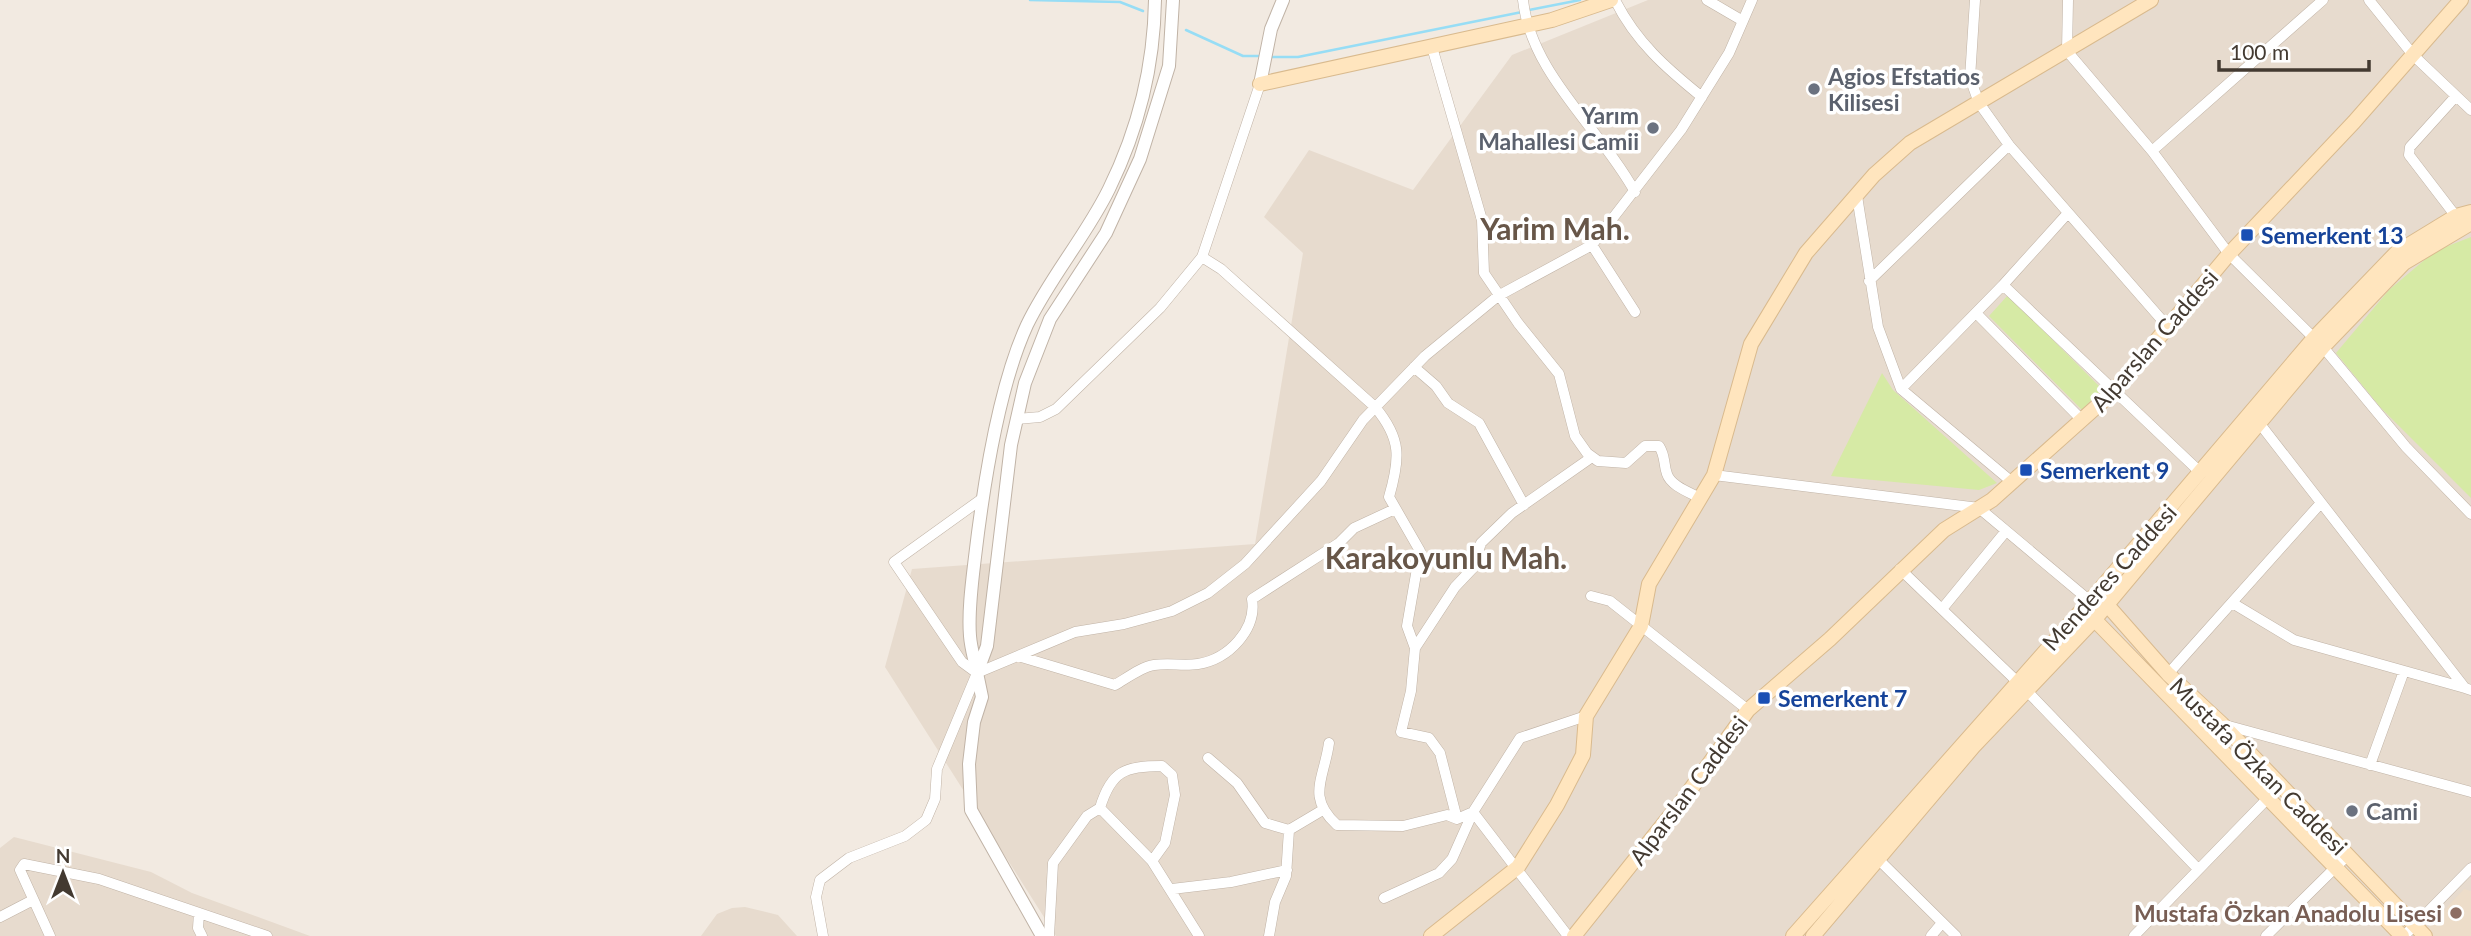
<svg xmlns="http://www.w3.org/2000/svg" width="2471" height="936" viewBox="0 0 2471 936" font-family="Lato,sans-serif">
	<rect width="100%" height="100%" fill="#f2eae1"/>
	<path fill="#e7dbce" d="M1648,0h823v936h-1415l-171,-269 27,-98 343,-25 48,-291 -39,-36 45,-67 104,40 99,-135z
		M14,837l137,35 41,21 118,43h-310v-88z
		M745,907l33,8 19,21h-96l16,-22 15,-6z"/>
	<path fill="#edddc9" d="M2464,889l7,2v45h-51z"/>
	<path fill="#d6eaa5" d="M2471,237v261l-90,-90 -45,-55 53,-63 46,-39z
		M2008,295l94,94 -20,21 -93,-94z
		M1882,373l11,17 104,93 -18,7 -148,-14z"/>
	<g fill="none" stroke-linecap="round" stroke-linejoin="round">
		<path stroke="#97ddf5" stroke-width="2.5" d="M1030,0l90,2 23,9
			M1529,10l51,-10
			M1186,30l57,26h18
			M1271,57h27l224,-45"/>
		<g stroke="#c0b3a6" stroke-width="11">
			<path id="minor" d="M1523,0c8,74 77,128 112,192
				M1615,0c21,42 51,68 87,97
				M1707,0l36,21
				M1975,0l-5,78 9,25 30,42 159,182
				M2068,0l-1,51 85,100 77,103 94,93 83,100 65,67
				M2369,0l45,56 57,54
				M1432,47l50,173 2,53 34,50 41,51 16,62 12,17 11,8 28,2 19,-17h14c7,11 4,17 8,28 4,12 22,18 33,24
				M1260,84l-58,173 19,12 154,138c27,32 25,52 14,90l31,54 -13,75 8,22
				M2456,96l-46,51 -1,8 49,64
				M2152,151l171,-151
				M1857,196l21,131 23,62 111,93
				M1592,245l43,67
				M1869,281l140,-136
				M2003,285l198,188
				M1976,313l106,107
				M1414,367l22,19 12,17 31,20 45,82
				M1901,389l102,-104 65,-72
				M1017,419l23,-2 16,-8 104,-101 42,-51
				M2260,424l205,264 6,2
				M1714,475l265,33 111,93
				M1900,569l128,123 170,177
				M1591,596l19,5 138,109
				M2234,604l60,36 171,48
				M1942,609l64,-78
				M1018,656l97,29c12,-7 26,-18 39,-20 15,-2 30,1 44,-1 31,-5 59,-35 54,-65l87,-56 15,-15 41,-19
				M977,673l-15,-11 -68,-100 89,-64
				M2168,674l152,-170
				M2225,725l246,67
				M1329,743c-5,36 -23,54 8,82l66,1 44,-11 10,4 16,-7 95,124
				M1208,758l29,25 28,40 24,7
				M2370,765l34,-94
				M1100,808c11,-37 25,-42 62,-42l10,9 3,20 -10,48 -13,18
				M1457,819l-17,-66 -11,-15 -28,-6 10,-41 4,-43 40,-61 18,-19 8,-25 31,-30 80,-56
				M1878,859l78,77
				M1172,889l59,-7 56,-12
				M1384,898l55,-25 13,-14 21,-47 47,-74 66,-22
				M199,913l-1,15 4,8
				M0,917l33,-17
				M50,936l-30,-66 4,-6 75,15 168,57
				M823,936l-7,-39 4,-17 29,-22 56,-22 21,-16 9,-21 2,-30 40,-96 98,-41 49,-8 48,-13 36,-18 37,-29 76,-83 42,-61 62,-64 73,-60 94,-51 89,-115 48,-77 23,-53
				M1049,936l4,-73 34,-47 13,-8 52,53 47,75
				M1269,936l6,-34 11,-26 3,-46 32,-19
				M1931,936l11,-13
				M2134,936l135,-139
				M2266,936l82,-81
				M2404,936l67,-68"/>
		</g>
		<g stroke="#c0b3a6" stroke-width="14">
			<path id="tertiary" d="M1155,0c-1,67 -16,128 -46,189 -23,47 -59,88 -82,136 -28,61 -44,164 -52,232 -3,25 -7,54 -5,79 1,13 5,25 7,37l10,-27 24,-201 14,-62 25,-64 56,-86 34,-74 29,-93 4,-66
				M1260,84l11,-55 12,-29
				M977,673l5,24 -8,25 -5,42 2,46 71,126"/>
		</g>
		<g stroke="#d9ba8e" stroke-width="16">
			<path id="secondary" d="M1260,84l292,-64 59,-20
				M2102,599l66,75 54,50 203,212
				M2089,614l313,322
				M1431,936l87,-69 39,-62 26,-50 3,-39 55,-90 8,-42 65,-109 37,-131 55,-91 68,-78 36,-32 241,-143
				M1574,936l111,-139 63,-87 82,-71 114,-109 48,-30 122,-109 115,-137 125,-132 107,-122
				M1793,936l303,-342 218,-256 83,-86 59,-36 15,-4
				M1813,936l160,-189 122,-128 228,-272 81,-84 67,-40"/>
		</g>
		<use href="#minor" stroke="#fff" stroke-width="10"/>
		<use href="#tertiary" stroke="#fff" stroke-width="12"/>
		<use href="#secondary" stroke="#ffe5be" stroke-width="14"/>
	</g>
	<g fill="#6b7280" stroke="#fff" stroke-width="2.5">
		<circle cx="1814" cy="89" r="7"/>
		<circle cx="1653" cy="128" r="7"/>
		<circle cx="2352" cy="811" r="7"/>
	</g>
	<g fill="#1a4fb4" stroke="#fff" stroke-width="2.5">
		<rect x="2240" y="228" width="14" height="14" rx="3.5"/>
		<rect x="2019" y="463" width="14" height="14" rx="3.5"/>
		<rect x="1757" y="691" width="14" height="14" rx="3.5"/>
	</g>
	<circle fill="#8d6e63" stroke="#fff" stroke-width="2.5" cx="2456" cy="913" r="7"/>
	<g text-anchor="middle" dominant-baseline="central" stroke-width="7" stroke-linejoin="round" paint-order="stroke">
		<g font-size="23" font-weight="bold" fill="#5b616d" stroke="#fff" text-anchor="start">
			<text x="1828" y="76">Agios Efstatios<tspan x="1828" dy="26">Kilisesi</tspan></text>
			<text x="1639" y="115" text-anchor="end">Yarım<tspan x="1639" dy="26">Mahallesi Camii</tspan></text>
			<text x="2366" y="811">Cami</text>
		</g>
		<g font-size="23" font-weight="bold" fill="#164399" stroke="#fff" text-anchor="start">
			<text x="2261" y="235">Semerkent 13</text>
			<text x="2040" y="470">Semerkent 9</text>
			<text x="1778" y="698">Semerkent 7</text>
		</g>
		<g font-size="23" fill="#433a31" stroke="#fff">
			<text transform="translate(2154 340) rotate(-49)">Alparslan Caddesi</text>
			<text transform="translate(2109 577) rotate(-48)">Menderes Caddesi</text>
			<text transform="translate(2259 766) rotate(45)">Mustafa Özkan Caddesi</text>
			<text transform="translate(1688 790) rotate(-53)">Alparslan Caddesi</text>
		</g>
		<g font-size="23" font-weight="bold" fill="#785e54" stroke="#fff" text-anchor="end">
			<text x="2442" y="913">Mustafa Özkan Anadolu Lisesi</text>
		</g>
		<g font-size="30" font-weight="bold" fill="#675648" stroke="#fff">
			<text x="1555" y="228">Yarim Mah.</text>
			<text x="1446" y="557">Karakoyunlu Mah.</text>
		</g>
	</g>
	<g transform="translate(63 873)" stroke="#ffffff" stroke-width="5" paint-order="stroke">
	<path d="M0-5L12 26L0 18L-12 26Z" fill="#433a31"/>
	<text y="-10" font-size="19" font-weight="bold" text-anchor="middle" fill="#433a31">N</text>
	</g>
	<path d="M2219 60v10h150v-10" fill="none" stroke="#433a31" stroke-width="3.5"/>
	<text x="2230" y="60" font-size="21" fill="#433a31" stroke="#ffffff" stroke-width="5" paint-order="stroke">100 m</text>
</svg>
